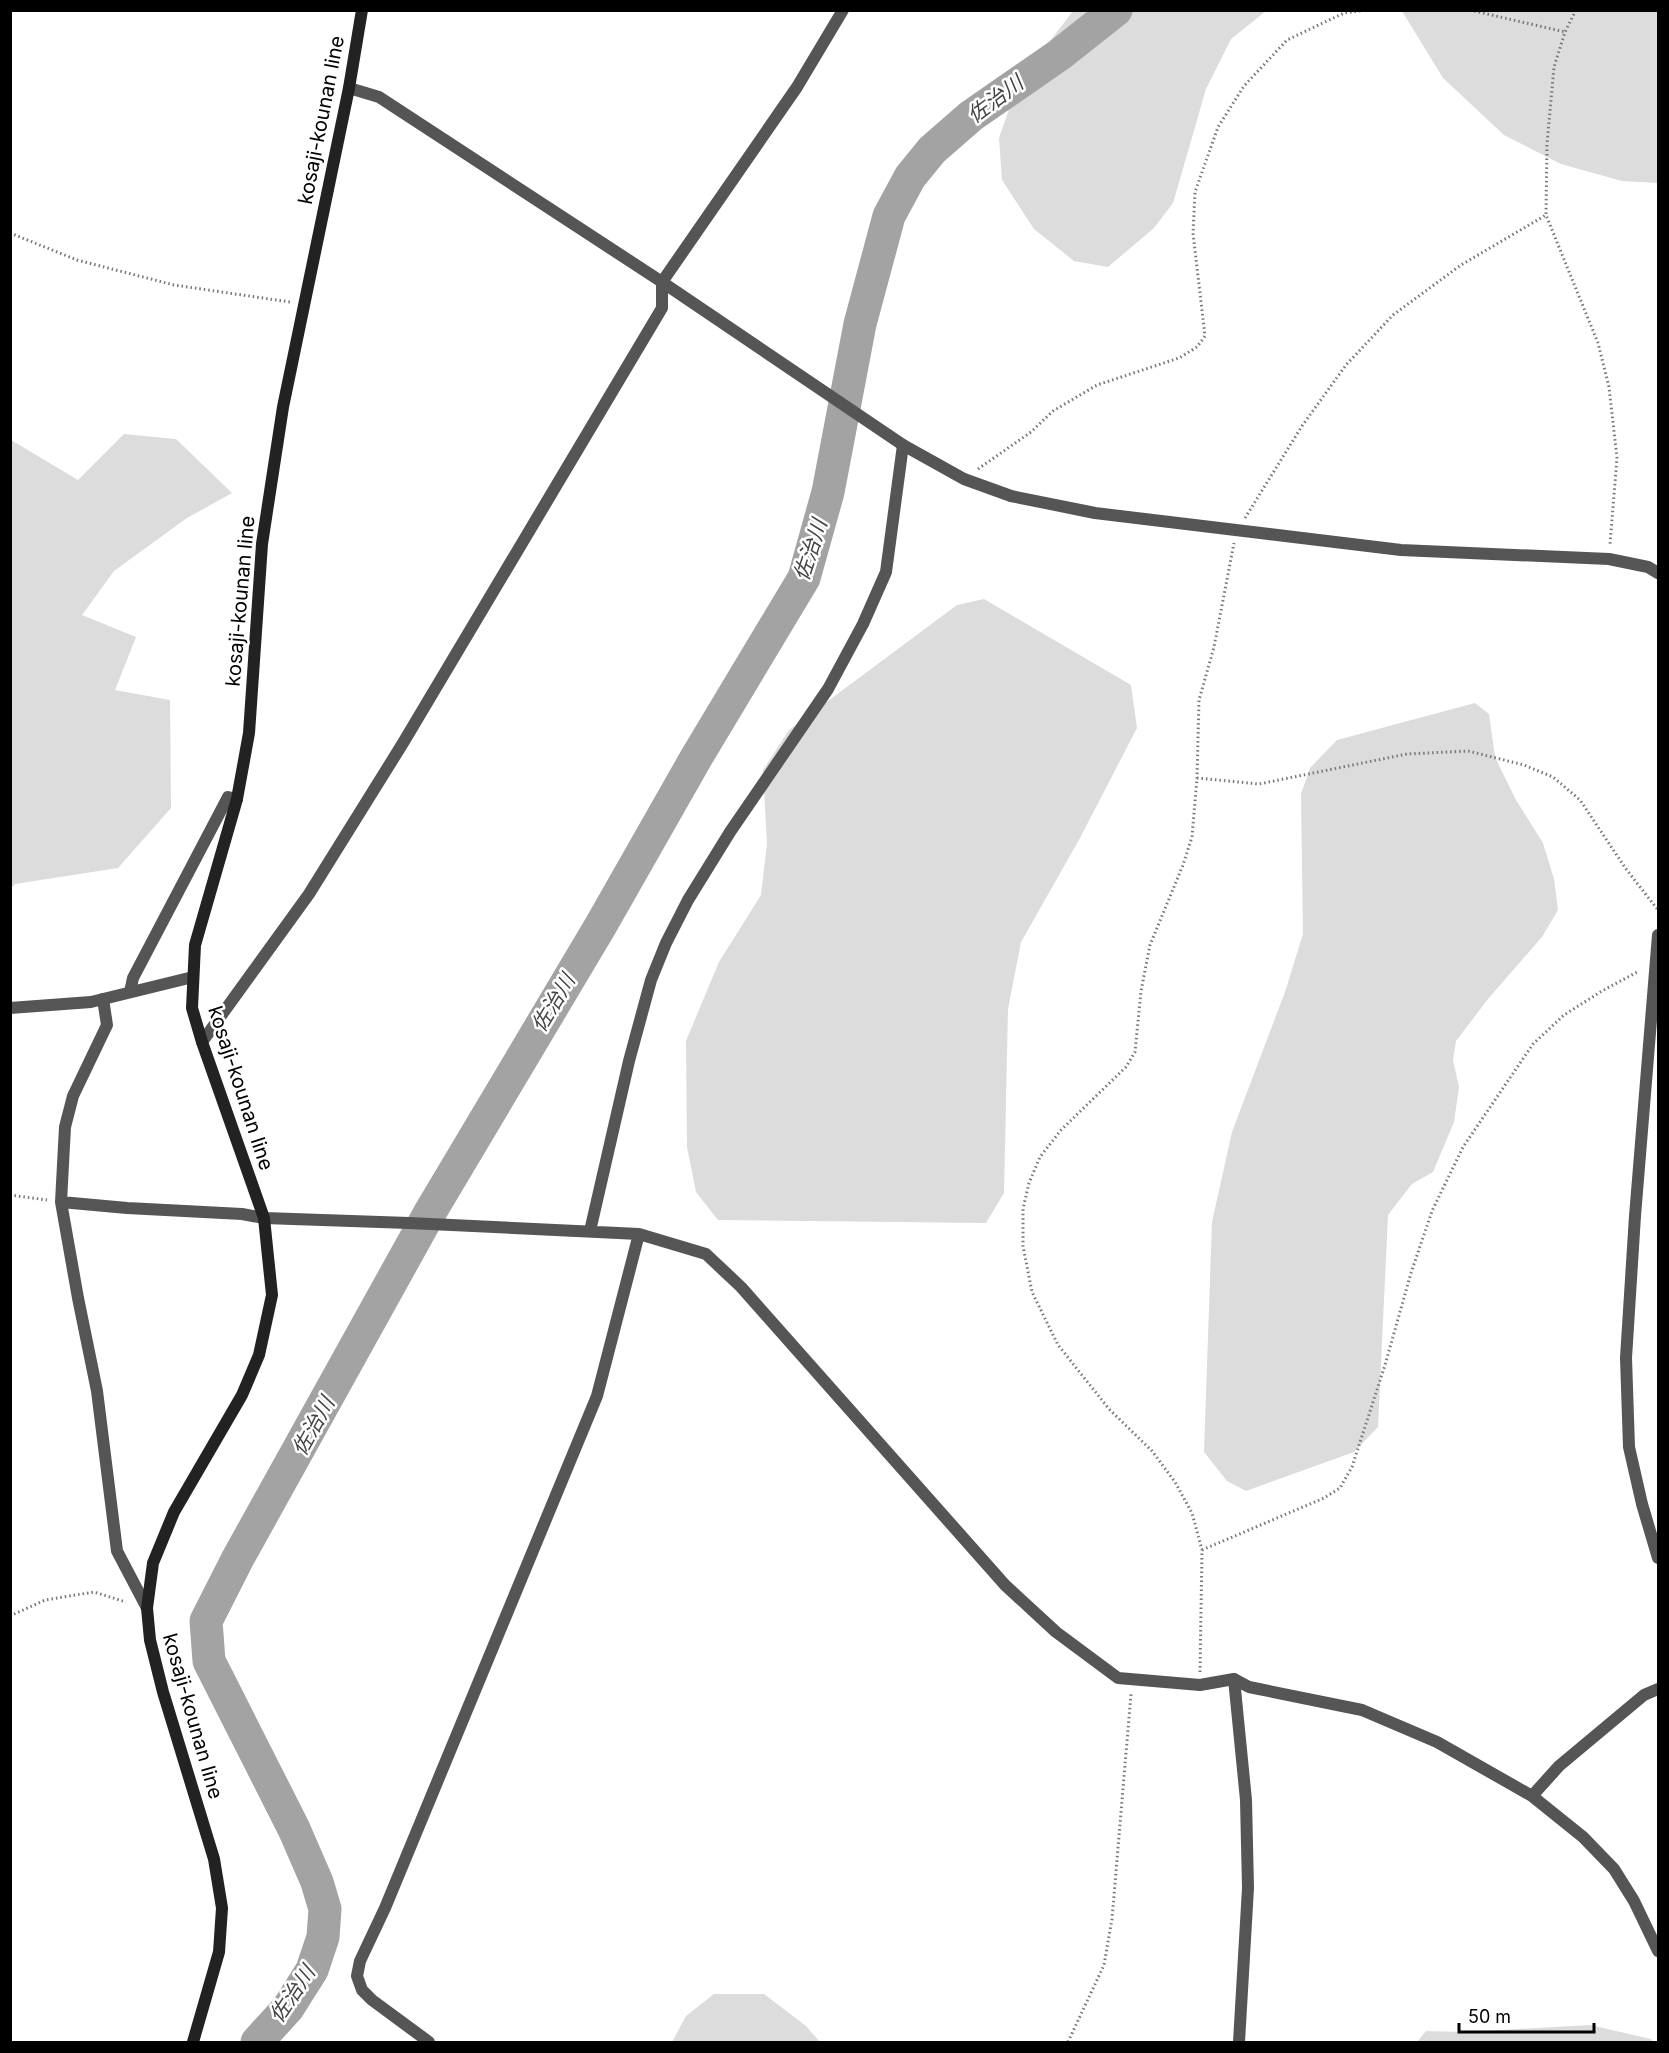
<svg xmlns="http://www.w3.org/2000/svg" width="1669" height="2053" viewBox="0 0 1669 2053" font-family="Inter,'Noto Sans JP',sans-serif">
	<rect width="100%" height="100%" fill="#fff"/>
	<path fill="#dcdcdc" d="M1073,11h193l-35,28 -25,50 -33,114 -19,25 -46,39 -34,-6 -40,-32 -32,-49 -3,-42 19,-55z
		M1402,11h256v172l-36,-2 -61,-17 -57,-29 -61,-57z
		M124,434l52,5 56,54 -45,25 -73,53 -32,44 54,22 -21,53 55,10 1,108 -53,60 -103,16 -4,4v-448l67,40z
		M984,599l147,86 6,43 -57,110 -59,104 -13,67 -4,184 -18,30 -268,-3 -22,-28 -9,-45 -1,-106 33,-79 42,-67 6,-51 -4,-74 26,-40 168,-125z
		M1475,703l14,11 6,43 21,43 27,43 11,36 4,31 -16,27 -54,62 -32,42 -3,19 6,27 -5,35 -21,50 -21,12 -24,31 -10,212 -24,25 -108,39 -19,-10 -23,-29 8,-230 20,-90 53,-140 18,-58 -2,-140 9,-26 27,-28z
		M714,1994h50l42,32 14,16h-148l14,-26z
		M1590,2025l61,14 2,3h-236l9,-11 38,1z"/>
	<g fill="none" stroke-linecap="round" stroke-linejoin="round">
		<path stroke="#a3a3a3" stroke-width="33" d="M257,2042l31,-34 24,-38 11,-33 2,-28 -8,-27 -23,-53 -85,-168 -3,-40 32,-63 191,-344 172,-289 95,-167 108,-180 24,-86 32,-168 29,-108 21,-39 22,-27 39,-34 88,-61 57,-45"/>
		<path stroke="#777" stroke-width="3" stroke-dasharray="1.5 3" stroke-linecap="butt" d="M1470,10l95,22
			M1576,10l-11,22 -11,35 -7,77 -1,71 52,128 11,44 8,71 -7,86
			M10,233l67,27 97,25 116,17
			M978,469l53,-37 22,-21 44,-26 82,-27 18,-11 8,-11 -12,-103 2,-41 23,-65 26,-41 43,-46 57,-27 24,-3
			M1245,518l57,-92 44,-61 47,-50 68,-50 85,-50
			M1197,778l62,6 148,-30 61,-3 56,14 29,12 27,23 46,69 32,41
			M10,1195l37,5
			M1202,1550l122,-52 16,-10 12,-21 33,-102 26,-92 21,-62 31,-64 70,-103 31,-29 38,-24 37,-20
			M10,1616l35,-16 49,-8 32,10
			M1200,1672l2,-122 -10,-37 -17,-31 -23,-31 -43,-42 -51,-64 -26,-53 -9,-46v-37l6,-26 11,-26 21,-27 65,-63 9,-15 6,-61 9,-46 33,-80 9,-28 5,-59 2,-78 15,-53 20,-104
			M1068,2042l36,-77 8,-46 19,-225"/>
		<path stroke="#555" stroke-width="12" d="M130,992l3,-14 95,-181 9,2
			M103,999l4,26 -34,71 -8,31 -4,75 17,96 19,93 20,160 30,57
			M202,1042l107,-148 94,-151 259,-435v-26l135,-195 46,-77
			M61,1202l66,6 115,6 22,4 145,5 230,11 67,20 35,33 264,298 51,47 62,46 82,7 34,-6 15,8 113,23 75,32 95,54 51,41 31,32 20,32 24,50
			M590,1231l39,-170 22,-81 15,-37 22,-43 42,-68 98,-143 35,-65 23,-52 17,-127
			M1532,1796l27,-30 85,-71 14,-6
			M429,2042l-57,-42 -10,-10 -5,-14 3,-15 25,-53 212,-512 42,-162"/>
		<path stroke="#555" stroke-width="12" d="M349,88l30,9 283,185 241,163 61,34 47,17 84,17 306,37 208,9 39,8 10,6
			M1658,935l-23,281 -9,142 3,89 13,57 16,54
			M10,1008l81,-6 102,-25
			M1234,1679l12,121 2,88 -9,154"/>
		<path stroke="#222" stroke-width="12" d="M193,2042l26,-90 3,-44 -8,-49 -51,-167 -13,-52 -3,-32 6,-45 21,-51 68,-117 17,-40 13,-60 -8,-77 -62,-176 -10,-34 3,-63 42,-146 12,-66 13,-189 21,-137 66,-319 13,-78"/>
	</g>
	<g text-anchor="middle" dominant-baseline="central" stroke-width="5" stroke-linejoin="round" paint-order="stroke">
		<g font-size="20" fill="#000" stroke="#fff">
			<text transform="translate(321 120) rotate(-79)">kosaji-kounan line</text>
			<text transform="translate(240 601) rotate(-85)">kosaji-kounan line</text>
			<text transform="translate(241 1088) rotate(72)">kosaji-kounan line</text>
			<text transform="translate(193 1716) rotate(74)">kosaji-kounan line</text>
		</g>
		<g font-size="21" font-style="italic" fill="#444" stroke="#fff">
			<text transform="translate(995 99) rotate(-37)">佐治川</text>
			<text transform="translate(810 550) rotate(-72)">佐治川</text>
			<text transform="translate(553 1003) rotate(-59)">佐治川</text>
			<text transform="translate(313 1426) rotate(-61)">佐治川</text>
			<text transform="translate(292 1994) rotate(-56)">佐治川</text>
		</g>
	</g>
	<rect width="1669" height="2053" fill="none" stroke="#000000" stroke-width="24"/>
	<path d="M1459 2023v9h135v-9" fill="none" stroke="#000000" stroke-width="3"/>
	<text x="1468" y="2023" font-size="18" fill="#000000" stroke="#ffffff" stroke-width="4.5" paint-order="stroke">50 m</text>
</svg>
